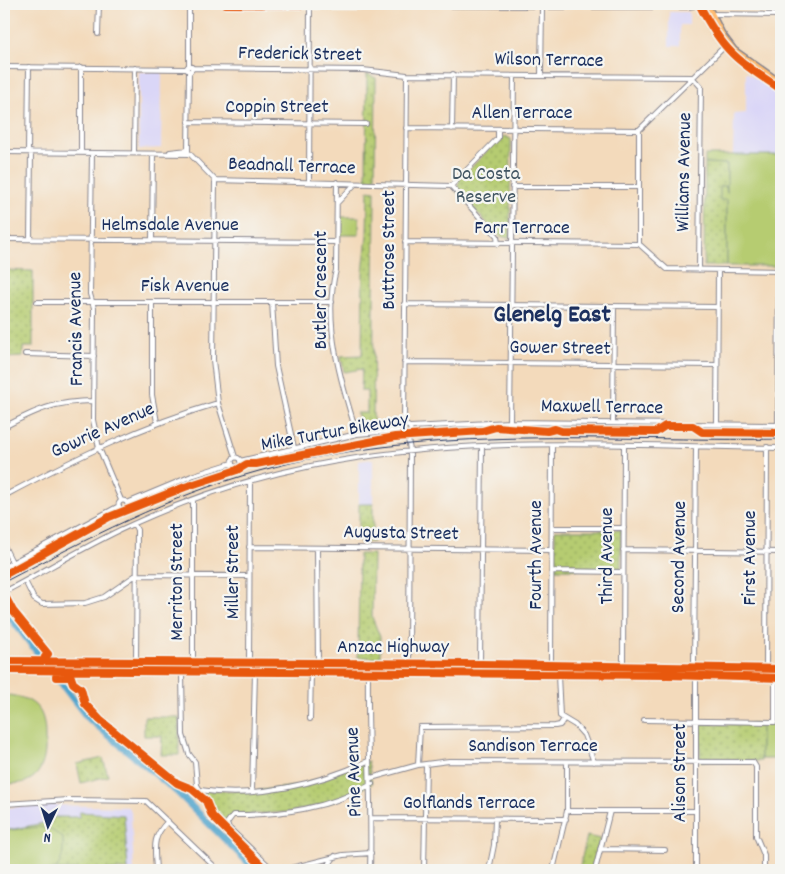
<svg xmlns="http://www.w3.org/2000/svg" width="785" height="874" viewBox="0 0 785 874" font-family="Dekko,sans-serif">
	<defs>
		<pattern id="park-dots" width="8" height="8" patternUnits="userSpaceOnUse" patternTransform="scale(1.25)"><rect width="8" height="8" fill="#b6cc71"/><path d="M2 2h.1M6 6h.1" fill="none" stroke="#93a660" stroke-width="1.8" stroke-linecap="round"/></pattern>
	</defs>
	<rect width="100%" height="100%" fill="#f6f6f2"/>
	<filter id="ink" filterUnits="userSpaceOnUse"><feTurbulence type="fractalNoise" baseFrequency=".02" numOctaves="2"/><feDisplacementMap in="SourceGraphic" scale="10" xChannelSelector="R" yChannelSelector="G"/><feConvolveMatrix kernelMatrix="1 2 1 2 8 2 1 2 1" color-interpolation-filters="sRGB"/></filter>
	<filter id="wash" filterUnits="userSpaceOnUse"><feTurbulence type="fractalNoise" baseFrequency=".0096" numOctaves="4" result="noise"/><feDisplacementMap in="SourceGraphic" scale="20" xChannelSelector="R" yChannelSelector="G"/><feGaussianBlur stdDeviation="1.12" result="paint"/><feColorMatrix in="noise" values="0 0 0 0 0 0 0 0 0 0 0 0 0 0 0 0 0 1.4 0 .05"/><feComposite in="paint" operator="in"/></filter>
	<g filter="url(#wash)">
		<rect width="100%" height="100%" fill="#f3dabb"/>
		<path fill="#dad6f7" d="M669,12h20v13h-9v21h-11z
			M139,72h23l-1,76 -22,1z
			M746,72l35,23v60h-48l1,-41 12,-1z
			M373,459v45h-14v-43z
			M49,805l79,2 3,5 3,58h-130v-62z"/>
		<path fill="url(#park-dots)" stroke="#687e68" d="M367,74l9,4 -1,103h-9z
			M505,136l6,3 -1,96 -2,3 -8,-2 -43,-44 2,-12 40,-41z
			M705,163l22,1v102h-23z
			M368,190l7,1 -2,236 -6,1 -11,-15h11v-22h-6l1,-22 -18,3 -3,-16 21,-1 1,-82 4,-38z
			M4,270l29,1v76h-10v10l-19,1z
			M359,504h14v38h-14z
			M555,530h66v40l-66,-1z
			M359,554h14l-1,63 8,20v21l-22,-1z
			M144,717h35v38h-18l1,-19h-18z
			M700,724h61v37h-61z
			M103,758l5,18 -27,7 -4,-19z
			M368,761l4,23 -43,19 -39,9 -57,3 -6,8 -25,-30 1,-3 49,1 46,-5z
			M80,812l44,3 4,55h-124v-39l45,-9v-5h30z
			M587,836l13,3 -8,31h-13z"/>
		<path fill="#b6cc71" stroke="#687e68" d="M705,155h76v111h-54v-66h-7v-14h6l1,7v-29l-22,-1z
			M340,217h19v18h-19z
			M776,684h5v75h-20v-35h15z
			M10,695c9,2 17,3 25,10 9,8 10,21 10,33 2,28 -8,50 -41,45v-86z
			M39,827l11,2 13,9c0,10 1,22 -7,30 -5,4 -41,4 -47,0 -1,0 -4,-5 -5,-6v-26l6,-6z"/>
		<g fill="none" stroke-linecap="round" stroke-linejoin="round">
			<path stroke="#51a4cc" stroke-width="7" d="M4,609l83,108 90,75 79,78"/>
		</g>
	</g>
	<g filter="url(#ink)">
		<g fill="none" stroke-linecap="round" stroke-linejoin="round">
			<g stroke="#87848c" stroke-width="6">
				<path id="minor" d="M226,4l462,3 17,-3
					M712,14l69,1
					M778,15v-11
					M98,34l1,-30
					M189,65v-61
					M4,67l182,2
					M193,68l-3,4 -4,-3 3,-4 4,3 170,2 44,5 285,2 9,10 -2,183
					M189,72l-1,80 27,28 236,6
					M541,76l1,-69
					M188,122l178,2
					M406,128l233,2
					M452,129l1,-55
					M498,129v9l-47,48 46,50 1,8
					M639,130l85,-83
					M639,130v114
					M4,152l186,2
					M28,152l1,-85
					M81,152v-85
					M170,152l18,-2
					M92,153l-2,141 4,14 -1,112 6,28 22,52
					M134,153l1,-85
					M215,180l-2,180 5,43 17,54
					M309,181l1,-177
					M337,182l-1,88c-14,51 6,116 21,164
					M512,187h127
					M337,203l18,-19
					M4,239l332,3
					M30,239l1,-87
					M152,240l1,-86
					M405,242l234,2
					M639,244l28,25 114,2
					M37,302h295
					M152,302v93l5,27
					M272,302l4,64 18,82
					M404,304l313,3
					M25,354l69,2
					M404,362l313,3
					M510,422l4,-346
					M613,423l1,-117
					M717,424l1,-154
					M404,425l3,-350
					M401.5 430a4.5 4.5 0 1 1 9 0a4.5 4.5 0 1 1-9 0Z
					M778,426l1,-155
					M4,427c32,-17 52,-26 89,-26
					M410,427l100,-5 271,3
					M407,434l3,16 -1,214
					M231.5 462a4.5 4.5 0 1 1 9 0a4.5 4.5 0 1 1-9 0Z
					M240,461l117,-27 44,-4
					M4,496c69,-37 139,-71 214,-93
					M118.5 505a4.5 4.5 0 1 1 9 0a4.5 4.5 0 1 1-9 0Z
					M127,503l67,-28 38,-12
					M134,524l3,6 -1,132
					M552,528h72
					M4,546l8,16
					M249,547l303,3
					M317,548l1,115
					M623,550l158,2
					M4,567l115,-61
					M552,571l71,1
					M25,581l9,18 8,5 43,-1 19,-6 32,-22 113,1
					M6,591c38,-20 75,-42 114,-61 59,-28 126,-51 191,-64 154,-32 314,-20 470,-18
					M193,663v-163
					M249,663l1,-181
					M480,664l2,-218
					M551,665l1,-220
					M623,666l1,-220
					M694,667l2,-220
					M766,669l1,-222
					M182,672l1,63 6,19 6,8 2,23 3,5c55,9 119,-6 168,-29
					M368,673c-1,66 4,131 2,197
					M558,675l2,41 15,9 9,10 10,27
					M310,719l1,-47
					M644,720l131,2v-44
					M418,765l2,-38 135,-1 5,-1 4,-6
					M371,778l47,-13 31,-4 304,1 3,5v69l8,19v15
					M252,791l3,-119
					M4,804l65,-4 77,1 72,69
					M567,811h129
					M371,818l195,1
					M600,849l65,1
					M156,870c-1,-22 -5,-32 12,-49
					M273,870l-44,-42 -2,-5 6,-8c48,0 96,-6 139,-31
					M283,870l60,-15 28,-2
					M325,870l10,-14
					M424,870l2,-106
					M489,870l5,-25 1,-26
					M553,870l14,-59v-49
					M595,870l15,-59
					M696,870v-194"/>
			</g>
			<g stroke="#87848c" stroke-width="8">
				<path id="major" d="M699,4c23,46 39,58 82,85
					M707,4l15,30 12,16 47,33"/>
			</g>
			<g stroke="#87848c" stroke-width="8">
				<path id="highway" d="M4,661l476,3 301,5
					M4,670l662,5 115,3"/>
			</g>
			<use href="#minor" stroke="#fff" stroke-width="4"/>
			<use href="#major" stroke="#ffbb71" stroke-width="5"/>
			<use href="#highway" stroke="#ffbb71" stroke-width="5.5"/>
			<path stroke="#1b2f5e" stroke-width="1" d="M4,582c83,-43 164,-86 255,-111 174,-48 345,-29 522,-32"/>
			<g stroke="#f6f6f2" stroke-width="11">
				<path id="cycleway" d="M226,4l150,1
					M699,4c23,46 39,58 82,85
					M4,575l105,-58 76,-30 52,-17 10,-6h9l139,-27 87,-6 14,-4 51,4 8,-2 6,2 95,1 9,-6h28l9,6 79,1
					M4,594l9,17 35,43 -3,3
					M4,661l476,3 301,5
					M4,670l662,5 115,3
					M56,677h15l2,6 8,6 4,15 15,16 77,63 15,6 14,12 6,15 54,54"/>
			</g>
			<use href="#cycleway" stroke="#e8590c" stroke-width="8"/>
		</g>
	</g>
	<g text-anchor="middle" dominant-baseline="central" stroke-width="4.5" stroke-linejoin="round" paint-order="stroke">
		<g font-size="20" fill="#1b2f5e" stroke="#f6f6f2">
			<text transform="translate(300 55) rotate(1)">Frederick Street</text>
			<text transform="translate(549 61) rotate(1)">Wilson Terrace</text>
			<text x="277" y="108">Coppin Street</text>
			<text x="522" y="114">Allen Terrace</text>
			<text transform="translate(292 167) rotate(2)">Beadnall Terrace</text>
			<text transform="translate(685 172) rotate(-89)">Williams Avenue</text>
			<text x="170" y="226">Helmsdale Avenue</text>
			<text x="522" y="229">Farr Terrace</text>
			<text transform="translate(390 250) rotate(-90)">Buttrose Street</text>
			<text x="185" y="287">Fisk Avenue</text>
			<text transform="translate(322 290) rotate(-90)">Butler Crescent</text>
			<text transform="translate(77 329) rotate(-91)">Francis Avenue</text>
			<text transform="translate(560 349) rotate(1)">Gower Street</text>
			<text transform="translate(602 408) rotate(1)">Maxwell Terrace</text>
			<text transform="translate(103 431) rotate(-24)">Gowrie Avenue</text>
			<text transform="translate(335 433) rotate(-10)">Mike Turtur Bikeway</text>
			<text transform="translate(401 534) rotate(1)">Augusta Street</text>
			<text transform="translate(537 555) rotate(-90)">Fourth Avenue</text>
			<text transform="translate(608 556) rotate(-90)">Third Avenue</text>
			<text transform="translate(680 557) rotate(-89)">Second Avenue</text>
			<text transform="translate(751 558) rotate(-90)">First Avenue</text>
			<text transform="translate(234 572) rotate(-90)">Miller Street</text>
			<text transform="translate(178 582) rotate(-90)">Merriton Street</text>
			<text x="393" y="648">Anzac Highway</text>
			<text x="533" y="747">Sandison Terrace</text>
			<text transform="translate(355 772) rotate(-92)">Pine Avenue</text>
			<text transform="translate(681 773) rotate(-90)">Alison Street</text>
			<text x="469" y="804">Golflands Terrace</text>
		</g>
		<g font-size="20" fill="#425663" stroke="#f6f6f2">
			<text x="486" y="175">Da Costa<tspan x="486" dy="23">Reserve</tspan></text>
		</g>
		<g font-size="25" font-weight="bold" fill="#1b2f5e" stroke="#f6f6f2">
			<text x="552" y="316">Glenelg East</text>
		</g>
	</g>
	<rect width="785" height="874" fill="none" stroke="#f6f6f2" stroke-width="20"/>
	<g transform="translate(48 826) rotate(184)" stroke="#f6f6f2" stroke-width="4" paint-order="stroke">
	<path d="M0-4L9 19L0 12L-9 19Z" fill="#1b2f5e"/>
	<text y="-8" font-size="14" font-weight="bold" text-anchor="middle" fill="#1b2f5e">N</text>
	</g>
</svg>
